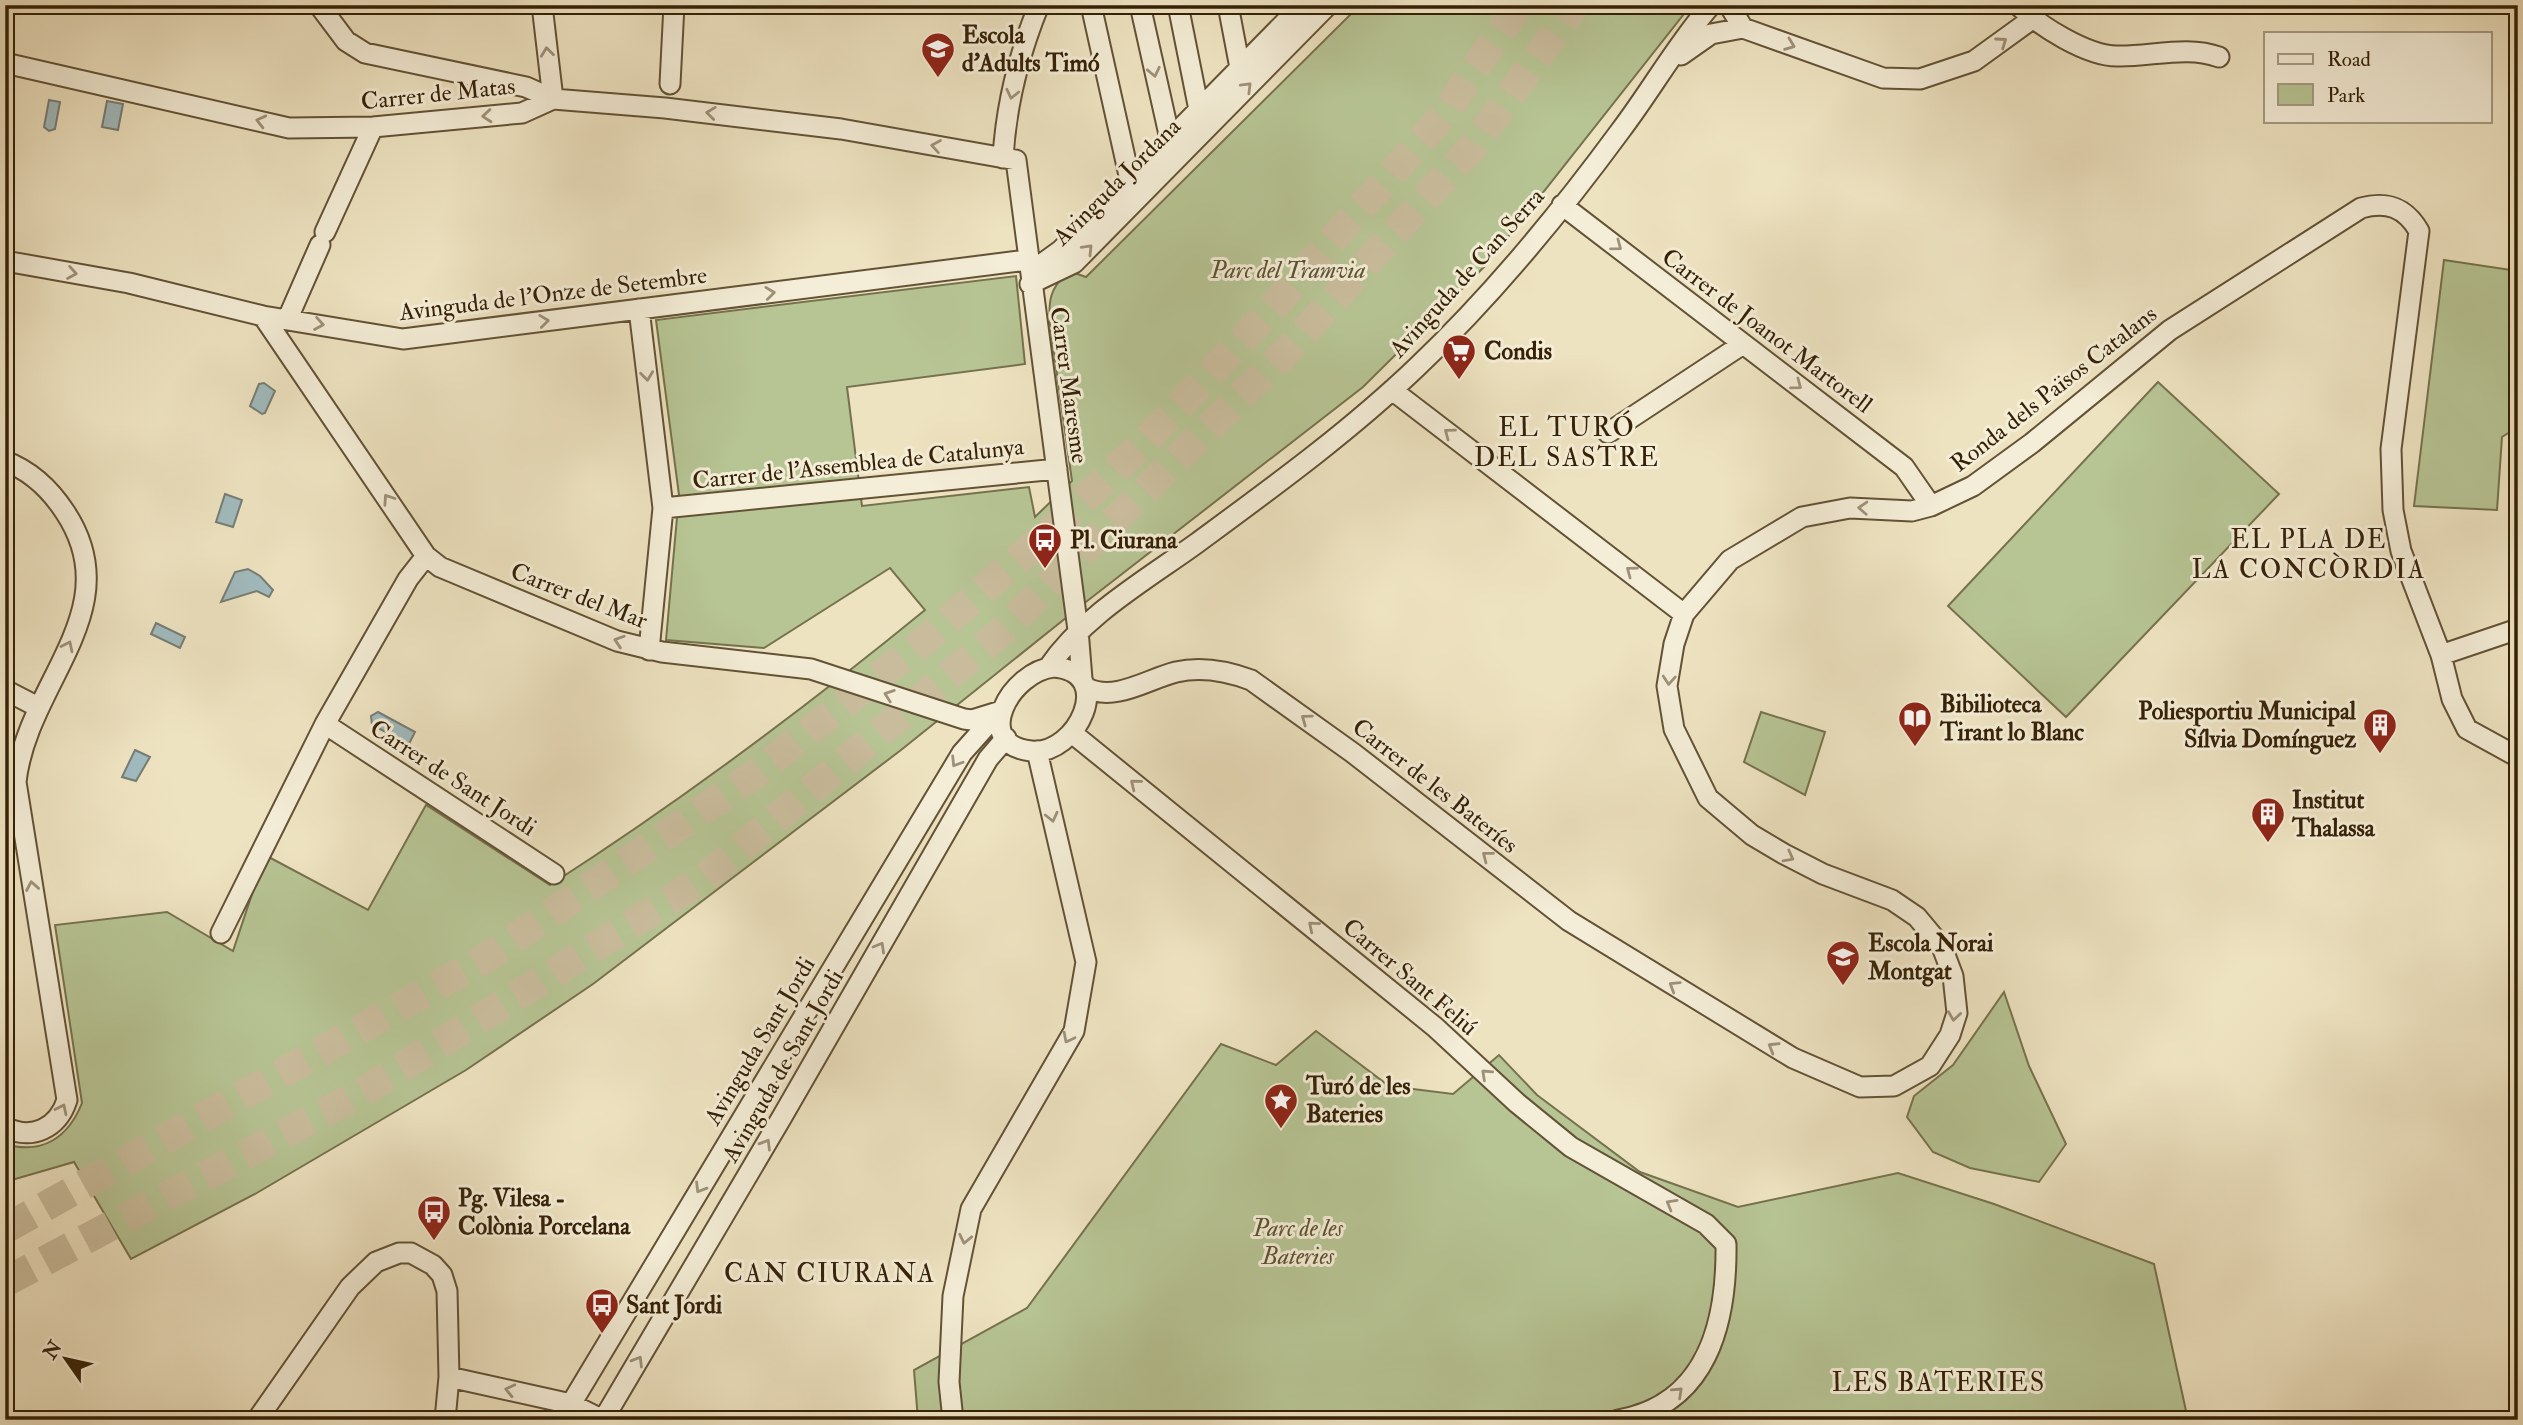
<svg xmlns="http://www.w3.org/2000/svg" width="2523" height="1425" viewBox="0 0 2523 1425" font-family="'IM FELL Double Pica',serif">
	<rect width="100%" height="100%" fill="#eee3c1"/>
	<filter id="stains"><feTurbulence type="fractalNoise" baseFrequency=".00286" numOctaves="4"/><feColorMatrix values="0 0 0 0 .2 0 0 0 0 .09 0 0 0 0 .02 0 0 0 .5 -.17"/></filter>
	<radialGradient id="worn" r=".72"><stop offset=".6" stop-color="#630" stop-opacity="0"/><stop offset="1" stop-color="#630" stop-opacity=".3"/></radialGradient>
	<path fill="#b7c494" stroke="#76724d" stroke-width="2" d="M1360,5h331l-206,261 -122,121 -281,218 -181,145 -308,234 -127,86 -211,124 -124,65 -57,-97 -69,20v-38c37,11 63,-6 77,-41l-27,-178 112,-13 66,39 32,-96 103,55 58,-105 124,80c131,-84 255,-177 375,-275l-35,-42 -126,80 -98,-8 13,-145 -23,-175 360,-44 9,88 -178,23 15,119 167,-19 6,30 37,-36 -22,-156c-2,-25 0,-37 19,-54l17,6z
		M2444,260l74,11v156l-16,10 -5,73 -83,-4z
		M2158,382l121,112 -213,223 -118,-111z
		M1761,712l64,20 -20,63 -61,-33z
		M2004,992l25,74 37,78 -27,38 -69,-14 -37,-16 -26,-35 7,-21 39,-31z
		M1316,1031l73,55 64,8 46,-39 38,40 103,77 98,35 160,-34 96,31 160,60 34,156h-1270l-4,-50 113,-62 194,-264 55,21z"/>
	<path fill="#a1bbbf" stroke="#767d75" stroke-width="2" d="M49,100l11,2 -5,27 -6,2 -5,-4z
		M107,101l16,3 -5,26 -16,-3z
		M264,383l11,8 -10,22 -3,1 -12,-8 9,-22z
		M225,494l17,6 -9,27 -17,-5z
		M248,569l12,7 13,14 -4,7 -12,-6 -36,11 14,-30z
		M156,623l29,14 -5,11 -29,-14z
		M378,712l37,20 -6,12 -37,-19 -1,-9z
		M135,750l15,7 -14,24 -14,-4z"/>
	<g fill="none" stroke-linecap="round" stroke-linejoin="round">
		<path stroke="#c9bc9c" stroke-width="30" stroke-dasharray="30 15" stroke-linecap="butt" d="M5,1229l476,-268 274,-187 174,-137 135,-118 82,-79 117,-122 179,-201 76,-112
			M5,1282l354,-188 343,-214 299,-248 287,-282 186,-205 101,-140"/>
		<g stroke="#635235" stroke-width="23">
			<path id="minor" d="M319,5l27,36 19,12 161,34 27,12
				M542,5l11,94
				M1091,5l39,175
				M1140,5l30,134
				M1178,5l21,105
				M1228,5l12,63
				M1729,5l14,23
				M2018,5c21,21 69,51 99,51 33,1 70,-11 102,1
				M1681,55l30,-21 32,-6 140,50 37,1 54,-18 58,-42
				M5,63l284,65 84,-1 149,-14 31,-14 112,9 176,21 175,31 62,470 4,49
				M670,84l4,-79
				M1003,158c3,-53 16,-104 36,-153
				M1562,205l342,262 27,39
				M325,232l48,-105
				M5,261l124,22 134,33 140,23 624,-79
				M1030,284l44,-21 254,-258
				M1030,284l13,-21 18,-13 241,-245
				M639,309l24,199 -14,142
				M263,316l163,240 14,11 177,74 45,11 149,17 153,50 8,1 29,-9
				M288,318l32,-73
				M1392,390l292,224
				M1608,433l135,-89
				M5,461c26,10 45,28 60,51 65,98 -38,170 -49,270l51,318c-9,28 -35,41 -62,27
				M663,508l394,-39
				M2441,655l77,-26
				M1054,667c63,5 23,89 -23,84 -61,-7 -20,-80 23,-84z
				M1048,668c36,-53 98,-88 149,-125 76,-56 152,-111 220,-176 75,-71 143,-154 204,-237 31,-41 56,-86 90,-125
				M1087,688c28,14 61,-9 89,-16 26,-6 51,-1 75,8l102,73 216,168 224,137 67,29 34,-1 36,-20 20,-31 7,-22 -4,-37 -11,-29 -25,-30 -25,-17 -69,-26 -39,-20 -32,-19 -44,-37 -34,-69 -7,-43 7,-42 10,-30 46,-54 72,-43 48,-9 62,3 19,-5 42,-20 59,-43 138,-113 191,-122c26,-7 44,-1 58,23l-28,218 2,61 8,41 40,104 11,44 15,30 51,28
				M5,690l33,17
				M325,724l229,150
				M1072,733l363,294 82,76 54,44 135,77 20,20c1,78 -18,161 -108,176
				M221,933l104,-209 83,-145 18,-23
				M449,1377l122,27 32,16
				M571,1404l391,-651 34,-38
				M257,1420l93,-133 26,-25 23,-9h12l22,12 9,10 5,16 2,86 -4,43
				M603,1420l179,-303 206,-358 18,-21
				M953,1420l-4,-38 4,-86 18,-87 103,-178 12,-69 -49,-211"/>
		</g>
		<use href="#minor" stroke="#f4edd7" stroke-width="19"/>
	</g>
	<defs><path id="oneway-chevron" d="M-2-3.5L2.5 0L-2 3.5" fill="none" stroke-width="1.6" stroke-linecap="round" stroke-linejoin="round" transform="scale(1.75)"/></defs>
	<g stroke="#9e9179">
		<use href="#oneway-chevron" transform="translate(2002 42) rotate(-35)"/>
		<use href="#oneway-chevron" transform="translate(1790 45) rotate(21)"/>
		<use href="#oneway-chevron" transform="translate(547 52) rotate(-97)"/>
		<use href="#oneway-chevron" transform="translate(1154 72) rotate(78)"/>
		<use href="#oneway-chevron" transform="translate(1247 87) rotate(-45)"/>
		<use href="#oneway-chevron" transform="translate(1012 94) rotate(103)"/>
		<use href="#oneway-chevron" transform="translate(711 113) rotate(-173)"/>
		<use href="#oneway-chevron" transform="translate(487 116) rotate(175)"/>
		<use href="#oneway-chevron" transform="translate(261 121) rotate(-166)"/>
		<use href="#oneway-chevron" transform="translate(936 146) rotate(-170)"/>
		<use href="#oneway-chevron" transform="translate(1617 246) rotate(37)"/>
		<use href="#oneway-chevron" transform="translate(1088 249) rotate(-46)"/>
		<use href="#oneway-chevron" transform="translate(72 273) rotate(10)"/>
		<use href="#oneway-chevron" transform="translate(770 293) rotate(-7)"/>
		<use href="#oneway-chevron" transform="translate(544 321) rotate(-7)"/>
		<use href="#oneway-chevron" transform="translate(319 324) rotate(10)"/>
		<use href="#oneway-chevron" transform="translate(647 376) rotate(83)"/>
		<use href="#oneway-chevron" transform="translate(1797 385) rotate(37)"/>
		<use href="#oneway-chevron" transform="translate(1449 433) rotate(-143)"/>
		<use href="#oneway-chevron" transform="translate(388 499) rotate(-124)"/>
		<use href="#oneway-chevron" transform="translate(1863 508) rotate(-177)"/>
		<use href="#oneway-chevron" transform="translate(1631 571) rotate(-143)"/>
		<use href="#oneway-chevron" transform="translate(619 641) rotate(-162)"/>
		<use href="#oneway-chevron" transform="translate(68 646) rotate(-64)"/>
		<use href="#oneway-chevron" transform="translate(1669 680) rotate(94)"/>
		<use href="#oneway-chevron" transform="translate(889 695) rotate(-161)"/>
		<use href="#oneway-chevron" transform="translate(1306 719) rotate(-144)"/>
		<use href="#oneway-chevron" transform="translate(956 762) rotate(122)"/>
		<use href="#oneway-chevron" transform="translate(1135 784) rotate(-141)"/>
		<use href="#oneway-chevron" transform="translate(1052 817) rotate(77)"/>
		<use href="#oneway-chevron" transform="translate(1487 856) rotate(-142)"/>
		<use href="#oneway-chevron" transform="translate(1789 857) rotate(28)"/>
		<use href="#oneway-chevron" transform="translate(32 886) rotate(-100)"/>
		<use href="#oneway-chevron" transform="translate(1313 926) rotate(-140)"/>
		<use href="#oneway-chevron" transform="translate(880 947) rotate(-60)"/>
		<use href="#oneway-chevron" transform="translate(1674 986) rotate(-148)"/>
		<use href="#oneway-chevron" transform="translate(1954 1016) rotate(98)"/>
		<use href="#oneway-chevron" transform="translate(1068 1038) rotate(117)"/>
		<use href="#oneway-chevron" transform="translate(1773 1047) rotate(-149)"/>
		<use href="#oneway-chevron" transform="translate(1486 1074) rotate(-137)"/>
		<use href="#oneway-chevron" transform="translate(62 1109) rotate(-64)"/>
		<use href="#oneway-chevron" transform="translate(766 1144) rotate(-59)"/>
		<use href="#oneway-chevron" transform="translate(700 1188) rotate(121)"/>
		<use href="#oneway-chevron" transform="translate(1671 1204) rotate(-150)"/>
		<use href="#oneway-chevron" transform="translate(965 1239) rotate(102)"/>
		<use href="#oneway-chevron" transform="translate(638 1361) rotate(-59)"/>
		<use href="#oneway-chevron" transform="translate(510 1390) rotate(-167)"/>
		<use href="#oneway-chevron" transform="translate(1678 1392) rotate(-43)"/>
	</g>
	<defs>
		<g id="school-pin" transform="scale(1.75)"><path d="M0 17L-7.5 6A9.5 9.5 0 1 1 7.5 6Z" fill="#8f2418" stroke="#f4edd7"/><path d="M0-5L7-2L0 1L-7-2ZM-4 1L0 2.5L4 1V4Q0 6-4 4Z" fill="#fff"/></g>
		<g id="supermarket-pin" transform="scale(1.75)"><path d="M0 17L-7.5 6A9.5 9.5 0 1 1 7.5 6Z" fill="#8f2418" stroke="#f4edd7"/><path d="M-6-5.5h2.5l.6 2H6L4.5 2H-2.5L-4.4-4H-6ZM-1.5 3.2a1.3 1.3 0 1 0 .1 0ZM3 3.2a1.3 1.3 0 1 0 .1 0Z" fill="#fff"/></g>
		<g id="bus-pin" transform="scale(1.75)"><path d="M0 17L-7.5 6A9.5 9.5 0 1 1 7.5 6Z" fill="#8f2418" stroke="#f4edd7"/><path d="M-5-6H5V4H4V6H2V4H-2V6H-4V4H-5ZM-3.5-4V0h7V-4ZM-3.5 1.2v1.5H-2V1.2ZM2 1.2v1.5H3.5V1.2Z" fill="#fff"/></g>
		<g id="library-pin" transform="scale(1.75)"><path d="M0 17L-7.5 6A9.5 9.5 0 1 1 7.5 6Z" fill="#8f2418" stroke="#f4edd7"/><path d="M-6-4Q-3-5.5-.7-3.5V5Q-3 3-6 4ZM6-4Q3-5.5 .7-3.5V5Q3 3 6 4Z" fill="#fff"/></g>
		<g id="building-pin" transform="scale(1.75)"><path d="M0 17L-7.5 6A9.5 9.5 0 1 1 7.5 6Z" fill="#8f2418" stroke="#f4edd7"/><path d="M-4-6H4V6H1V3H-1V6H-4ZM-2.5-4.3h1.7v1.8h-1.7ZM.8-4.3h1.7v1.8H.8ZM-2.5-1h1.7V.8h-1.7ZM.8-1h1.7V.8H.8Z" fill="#fff"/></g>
		<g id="sight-pin" transform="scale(1.75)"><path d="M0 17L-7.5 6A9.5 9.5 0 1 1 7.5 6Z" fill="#8f2418" stroke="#f4edd7"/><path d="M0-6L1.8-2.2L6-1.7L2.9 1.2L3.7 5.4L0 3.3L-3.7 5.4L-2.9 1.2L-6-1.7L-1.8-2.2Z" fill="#fff"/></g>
	</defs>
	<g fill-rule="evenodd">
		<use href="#school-pin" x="938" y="49"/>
		<use href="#supermarket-pin" x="1459" y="351"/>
		<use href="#bus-pin" x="1045" y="540"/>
		<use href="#library-pin" x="1915" y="718"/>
		<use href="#building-pin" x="2380" y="725"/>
		<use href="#building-pin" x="2268" y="814"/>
		<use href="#school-pin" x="1843" y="957"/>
		<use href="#sight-pin" x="1281" y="1100"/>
		<use href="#bus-pin" x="434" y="1212"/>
		<use href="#bus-pin" x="602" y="1305"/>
	</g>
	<g text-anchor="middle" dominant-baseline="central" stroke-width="6" stroke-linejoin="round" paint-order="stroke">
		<g font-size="24" font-weight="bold" fill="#352106" stroke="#f4edd7" text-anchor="start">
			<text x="962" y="35">Escola<tspan x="962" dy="28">d’Adults Timó</tspan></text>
			<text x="1484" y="351">Condis</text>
			<text x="1070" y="540">Pl. Ciurana</text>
			<text x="1940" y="704">Bibilioteca<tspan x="1940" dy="28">Tirant lo Blanc</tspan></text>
			<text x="2356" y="711" text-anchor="end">Poliesportiu Municipal<tspan x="2356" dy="28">Sílvia Domínguez</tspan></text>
			<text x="2292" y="800">Institut<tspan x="2292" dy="28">Thalassa</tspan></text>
			<text x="1868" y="943">Escola Norai<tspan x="1868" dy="28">Montgat</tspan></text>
			<text x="1306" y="1086">Turó de les<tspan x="1306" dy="28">Bateries</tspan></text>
			<text x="458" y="1198">Pg. Vilesa -<tspan x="458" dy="28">Colònia Porcelana</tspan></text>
			<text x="626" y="1305">Sant Jordi</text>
		</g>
		<g font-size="24" fill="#352106" stroke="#f4edd7">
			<text transform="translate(438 94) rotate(-6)">Carrer de Matas</text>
			<text transform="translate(1117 182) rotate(-45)">Avinguda Jordana</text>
			<text transform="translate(1467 273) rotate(-48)">Avinguda de Can Serra</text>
			<text transform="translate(553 294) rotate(-7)">Avinguda de l'Onze de Setembre</text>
			<text transform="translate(1767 331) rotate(37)">Carrer de Joanot Martorell</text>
			<text transform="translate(1069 385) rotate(82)">Carrer Maresme</text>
			<text transform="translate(2054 389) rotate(-38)">Ronda dels Països Catalans</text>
			<text transform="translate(858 464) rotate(-6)">Carrer de l'Assemblea de Catalunya</text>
			<text transform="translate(579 596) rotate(21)">Carrer del Mar</text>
			<text transform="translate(453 778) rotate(33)">Carrer de Sant Jordi</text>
			<text transform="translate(1435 786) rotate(38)">Carrer de les Bateríes</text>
			<text transform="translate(1410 977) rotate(40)">Carrer Sant Feliú</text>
			<text transform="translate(760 1041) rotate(-59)">Avinguda Sant Jordi</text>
			<text transform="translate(783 1066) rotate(-60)">Avinguda de Sant Jordi</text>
		</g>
		<g font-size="24" font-style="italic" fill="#5c5231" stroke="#f4edd7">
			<text x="1288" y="270">Parc del Tramvia</text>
			<text x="1298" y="1228">Parc de les<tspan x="1298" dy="28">Bateries</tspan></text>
		</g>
		<g font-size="26" letter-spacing="2" fill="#352106" stroke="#f4edd7">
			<text x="1567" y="428">EL TURÓ<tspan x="1567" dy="30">DEL SASTRE</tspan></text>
			<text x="2309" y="540">EL PLA DE<tspan x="2309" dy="30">LA CONCÒRDIA</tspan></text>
			<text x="830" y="1274">CAN CIURANA</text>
			<text x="1939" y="1383">LES BATERIES</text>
		</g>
	</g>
	<rect width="2523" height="1425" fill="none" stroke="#eee3c1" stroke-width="28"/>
	<rect x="7" y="7" width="2509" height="1411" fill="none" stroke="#352106" stroke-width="3.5"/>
	<rect x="14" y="14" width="2495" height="1397" fill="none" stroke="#352106" stroke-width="2"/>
	<rect x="2264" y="32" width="228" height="91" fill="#f4edd7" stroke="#a89b83" stroke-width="2"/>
	<rect x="2278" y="54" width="35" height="10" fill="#f4edd7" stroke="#a89b83" stroke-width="2"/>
	<text x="2327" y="66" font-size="21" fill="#352106">Road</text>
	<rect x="2278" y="84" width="35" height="21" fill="#b7c494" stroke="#a89b83" stroke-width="2"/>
	<text x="2327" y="102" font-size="21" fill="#352106">Park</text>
	<g transform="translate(66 1359) rotate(304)" stroke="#f4edd7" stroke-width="5" paint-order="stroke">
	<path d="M0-5L12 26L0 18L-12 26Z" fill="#352106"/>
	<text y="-10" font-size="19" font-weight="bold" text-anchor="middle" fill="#352106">N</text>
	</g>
	<rect width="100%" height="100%" filter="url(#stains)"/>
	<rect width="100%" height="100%" fill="url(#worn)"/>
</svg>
